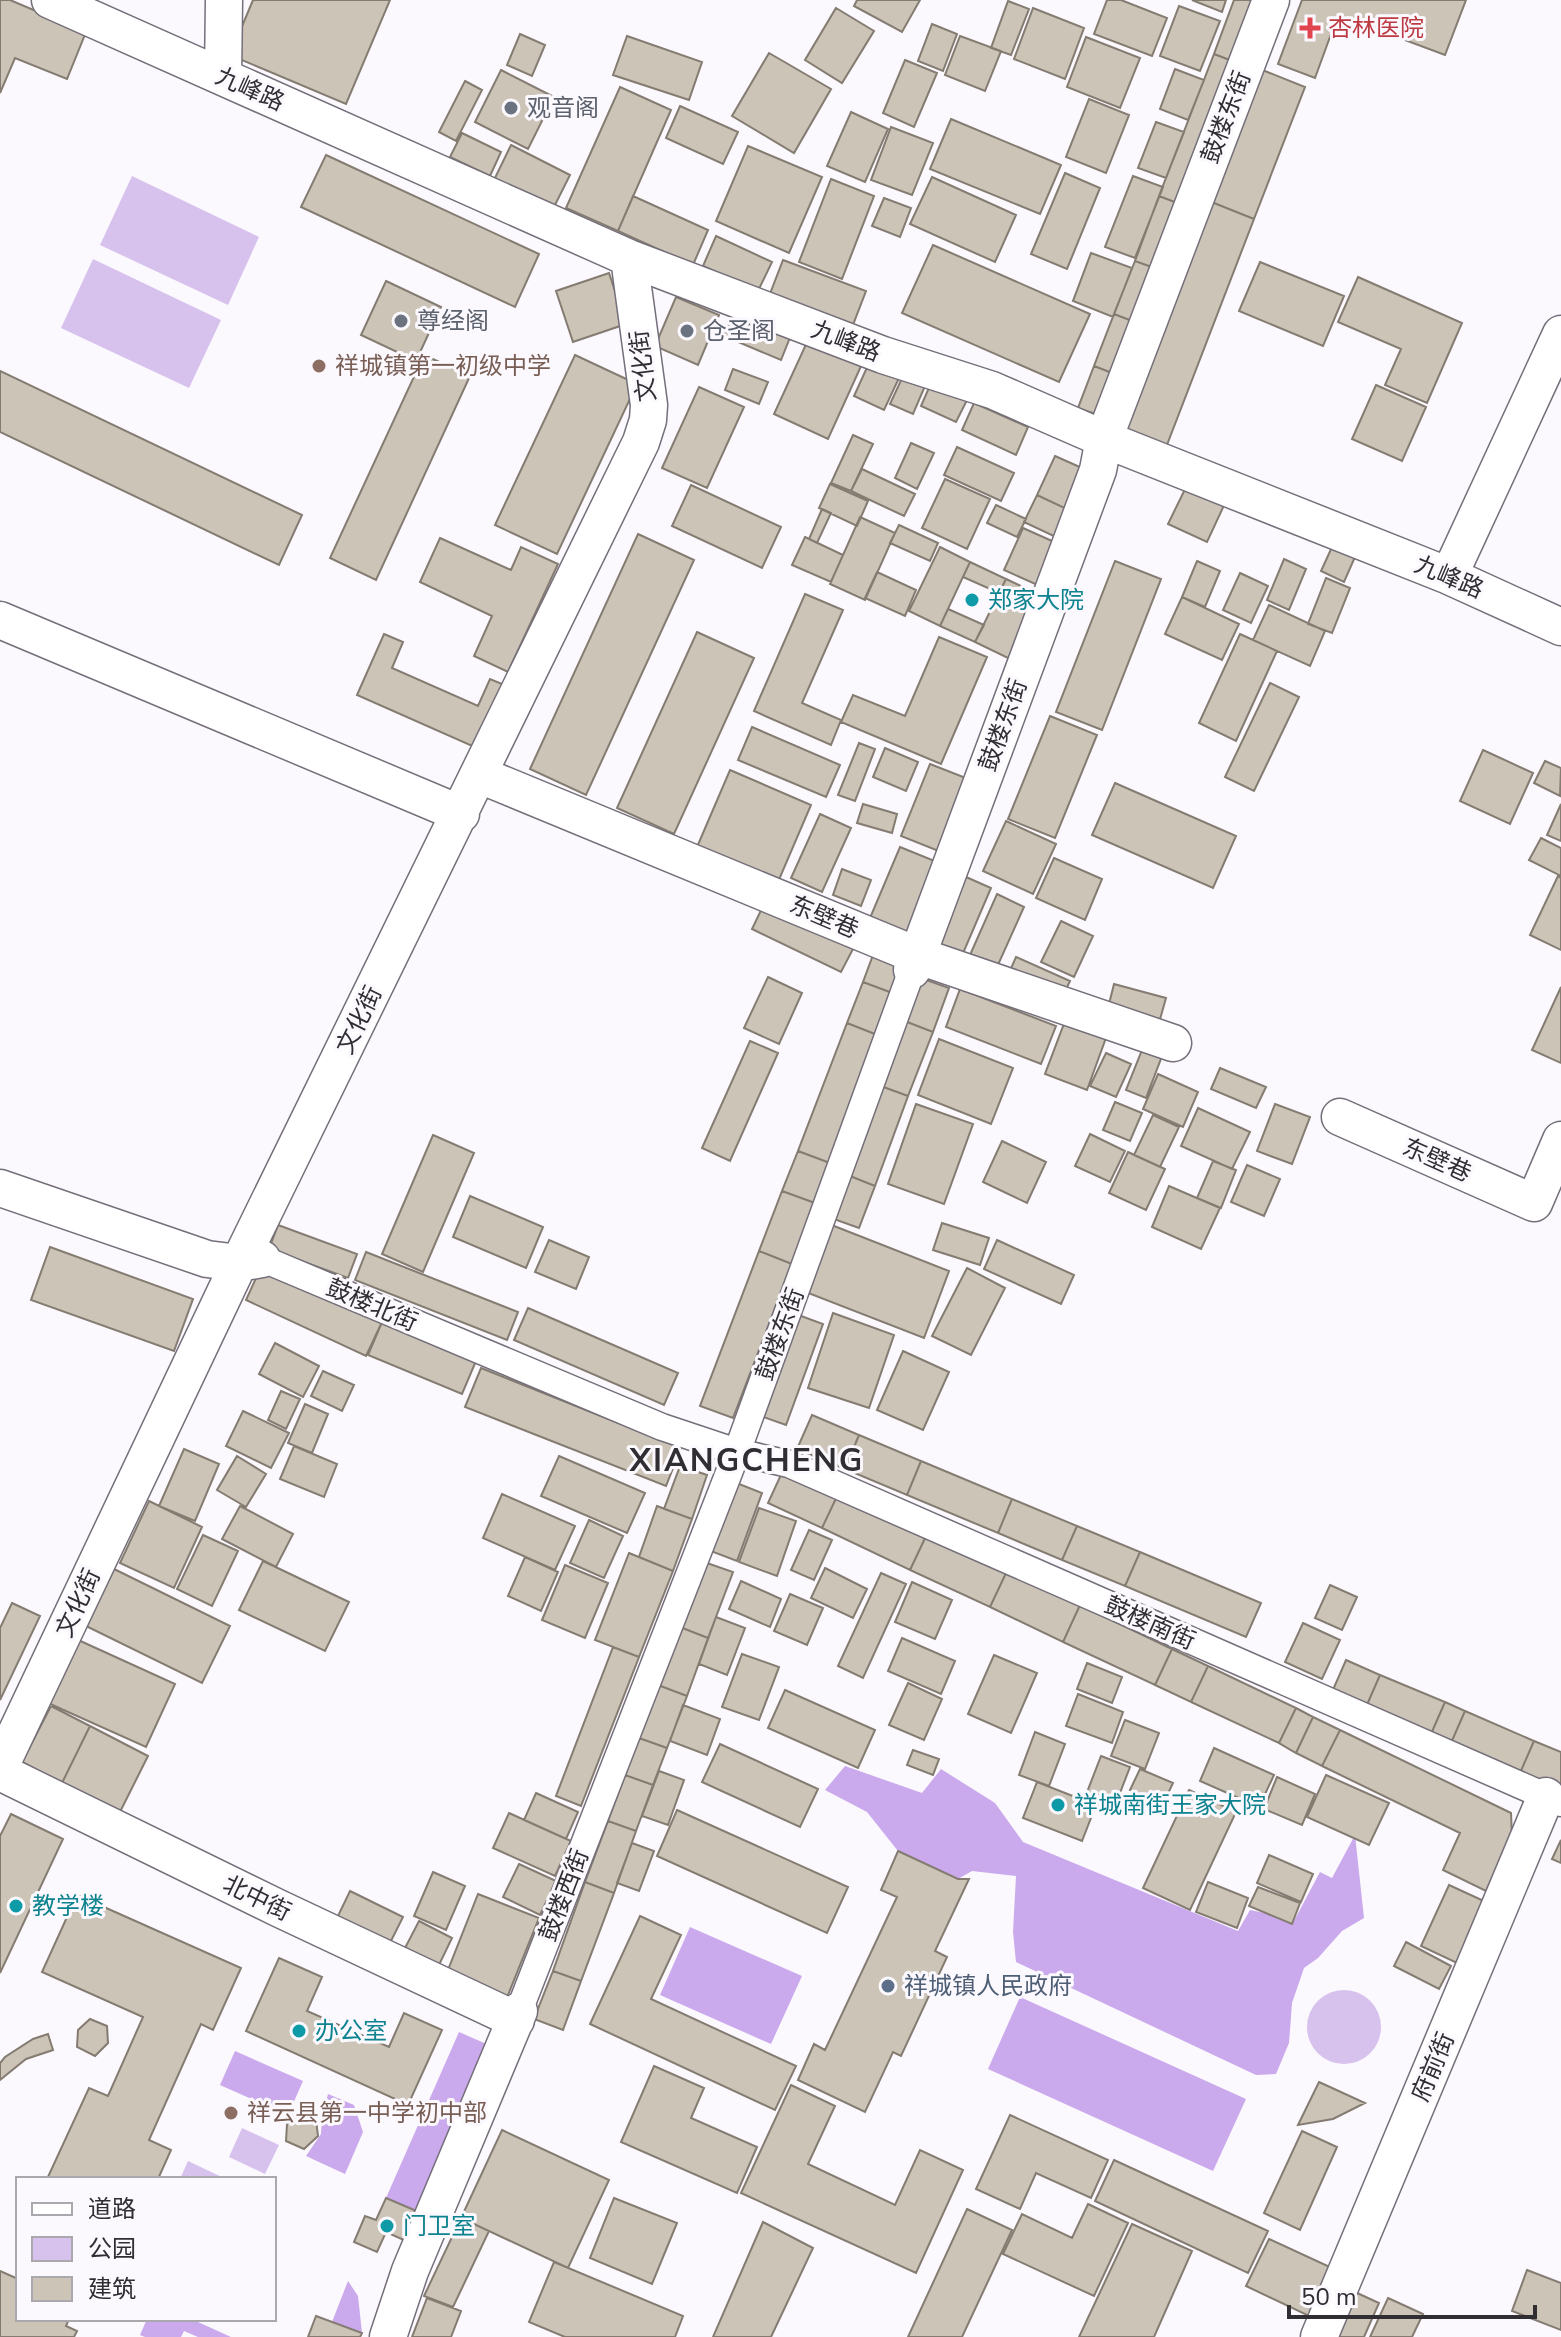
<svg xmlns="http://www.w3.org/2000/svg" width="1561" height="2337" viewBox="0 0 1561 2337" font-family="'Nunito Sans','Noto Sans SC',sans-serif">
	<rect width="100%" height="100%" fill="#fbf8fe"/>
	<path fill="#d7c2ee" d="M132,176l127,61 -31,68 -128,-60z
		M93,259l128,61 -32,68 -128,-60z
		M1307 2027a37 37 0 1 1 74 0a37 37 0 1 1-74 0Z
		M242,2128l37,17 -14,29 -36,-17z
		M188,2161l38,18h-46z"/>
	<path fill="#caa9ec" d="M845,1766l77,27 19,-24 54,34 28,39 215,89 12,-21 45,9 25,-47 12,6 23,-43 9,83 -22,13 -24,27 -14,10 -12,35 -3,40 -13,31 -20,1 -240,-113 -3,-30 3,-56 -44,-5 -14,8 -60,-28 -31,-39 -42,-22z
		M690,1927l112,49 -31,68 -111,-49z
		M1020,1997l226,102 -33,72 -225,-102z
		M459,2032l32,14 -72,166 -33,-14z
		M235,2051l68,30 -15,34 -68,-30z
		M328,2094l26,11 9,27 -18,42 -39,-18 15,-22 1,-17z
		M348,2281l10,15 4,37 -30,-11z
		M147,2319h51v3l33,15h-33l-14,-6 -3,6h-36l-5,-2z"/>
	<path fill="#cdc4b8" stroke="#847b71" stroke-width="2" d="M0,0h10l76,32 -19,47 -52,-21 -15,35z
		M253,0h137l-44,104 -116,-49z
		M857,0h63l-18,32 -48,-26z
		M1107,0h14l46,18 -15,38 -58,-22z
		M1192,0h34l-4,12z
		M1234,0h30l-24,64 -26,-10z
		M1302,0h164l-21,55 -107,-40 -23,63 -37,-14z
		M1008,1l21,8 -18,46 -20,-7z
		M1179,6l41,15 -20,50 -40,-15z
		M836,8l38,23 -32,52 -37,-23z
		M1033,8l51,20 -19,51 -51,-20z
		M932,24l25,10 -14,37 -25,-10z
		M520,34l25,11 -13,31 -25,-11z
		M627,36l75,26 -13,38 -76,-25z
		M960,36l41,15 -16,40 -40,-16z
		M1086,37l54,21 -20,50 -53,-21z
		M769,53l62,36 -37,64 -62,-37z
		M1214,54l26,10 -55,142 -26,-10z
		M905,60l32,13 -23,54 -31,-14z
		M1175,69l29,11 -16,40 -28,-11z
		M1260,69l45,18 -51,132 -45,-18z
		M501,70l53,27 -26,52 -53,-27z
		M465,81l17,9 -26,51 -17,-9z
		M620,87l51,23 -53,121 -52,-23z
		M1089,99l40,16 -23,58 -40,-16z
		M680,106l58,26 -15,32 -57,-26z
		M851,112l37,17 -23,53 -38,-16z
		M951,119l110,46 -21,49 -110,-45z
		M1156,122l28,10 -18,46 -28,-10z
		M891,127l42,16 -21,52 -41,-15z
		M462,133l39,19 -11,24 -40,-19z
		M511,145l59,30 -17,34 -59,-29z
		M748,146l74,31 -33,76 -73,-32z
		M326,155l213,99 -24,53 -214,-100z
		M1065,173l35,15 -33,81 -36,-15z
		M1133,176l30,11 -28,71 -30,-11z
		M932,177l84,38 -21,47 -85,-38z
		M831,179l43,17 -32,83 -43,-17z
		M633,196l75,34 -15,35 -75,-34z
		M1159,196l26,10 -25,64 -25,-9z
		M884,198l27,10 -11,29 -28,-11z
		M1209,201l45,18 -89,231 -45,-17z
		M716,236l56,26 -14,29 -55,-25z
		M933,245l157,69 -31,68 -157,-69z
		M1091,253l41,15 -19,49 -40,-16z
		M783,260l83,31 -15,39 -83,-31z
		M1135,261l25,9 -20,54 -26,-10z
		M1260,262l84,34 -21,50 -84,-35z
		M609,273l17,51 -53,18 -17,-51z
		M1358,277l104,46 -35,80 -42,-18 16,-36 -63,-27z
		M386,281l55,26 -25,54 -55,-26z
		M676,297l43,18 -21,50 -43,-19z
		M736,307l57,23 -12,30 -57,-24z
		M1114,314l26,10 -20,52 -26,-10z
		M808,340l54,24 -34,75 -54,-25z
		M424,355l46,21 -94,204 -46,-22z
		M575,355l62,29 -80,170 -62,-29z
		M869,363l30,15 -15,32 -30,-14z
		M1094,366l26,10 -16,41 -26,-9z
		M733,369l35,13 -9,22 -34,-14z
		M0,371l302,144 -23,50 -279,-133z
		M903,376l22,10 -12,28 -23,-10z
		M931,383l36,17 -11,22 -35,-16z
		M1376,385l50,22 -24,54 -50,-22z
		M699,387l45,20 -37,81 -45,-20z
		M974,403l54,24 -12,28 -54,-25z
		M853,435l20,9 -22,47 -20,-8z
		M911,443l23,10 -17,36 -22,-11z
		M957,447l57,26 -13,28 -57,-26z
		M1055,456l36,16 -18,40 -36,-17z
		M862,469l53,25 -11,22 -53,-25z
		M945,479l45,20 -23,50 -45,-21z
		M1188,483l38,18 -19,41 -39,-18z
		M830,484l38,17 -11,25 -38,-18z
		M691,485l90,42 -19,41 -90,-42z
		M1037,495l36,17 -13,27 -36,-17z
		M996,505l30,14 -9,18 -30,-14z
		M822,509l9,4 -14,30 -8,-4z
		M860,517l35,16 -30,67 -35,-16z
		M899,525l39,18 -8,18 -40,-18z
		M1023,528l38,17 -19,42 -38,-17z
		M638,534l56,26 -108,235 -56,-26z
		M805,537l38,18 -12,27 -39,-17z
		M440,538l71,32 10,-23 37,17 -50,108 -34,-16 18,-40 -72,-34z
		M940,547l30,15 -30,64 -31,-15z
		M1332,547l23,10 -11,25 -23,-11z
		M1284,559l22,10 -17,41 -22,-10z
		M1115,561l46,18 -59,151 -46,-18z
		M1197,561l23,10 -15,36 -23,-10z
		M970,562l36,17 -7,14 -36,-16z
		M877,572l39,18 -11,26 -40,-18z
		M1240,573l28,13 -17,37 -28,-13z
		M1326,578l24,10 -18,45 -24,-9z
		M1006,579l36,17 -30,64 -37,-18z
		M805,594l38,16 -41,93 39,17 -10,25 -77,-34z
		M1182,597l57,27 -17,36 -57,-26z
		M1269,605l56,26 -15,35 -57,-26z
		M948,609l36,16 -9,17 -35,-16z
		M697,632l57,26 -80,176 -57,-26z
		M384,634l19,8 -11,26 86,38 12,-27 17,7 -28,63 -122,-54z
		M1240,634l37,17 -41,90 -37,-18z
		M939,637l48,20 -46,107 -100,-42 12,-27 52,21z
		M1270,683l29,14 -45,94 -29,-14z
		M1050,716l47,19 -42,103 -47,-19z
		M752,727l88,38 -14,32 -88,-37z
		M859,743l16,6 -20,52 -17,-6z
		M885,748l33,14 -12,29 -33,-14z
		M1483,750l50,23 -23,51 -50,-23z
		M1545,761l16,7 -1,28 -26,-13z
		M930,764l41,16 -30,72 -40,-16z
		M730,770l81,35 -33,77 -81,-35z
		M1115,783l121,53 -23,52 -121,-53z
		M863,804l34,10 -5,19 -35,-10z
		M1561,804v37l-14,-6z
		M820,814l31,14 -29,64 -31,-14z
		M1006,821l50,23 -23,50 -50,-23z
		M1541,838l20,10v28l-32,-16z
		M900,847l42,17 -29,71 -43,-17z
		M1054,858l48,21 -17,41 -49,-22z
		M842,869l29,11 -10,26 -28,-11z
		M1558,876l3,2v72l-31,-15z
		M966,877l25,11 -33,77 -25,-11z
		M997,894l27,13 -31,69 -27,-12z
		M763,906l90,43 -12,23 -89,-43z
		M1061,921l32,15 -19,41 -33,-15z
		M873,955l33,12 -11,27 -32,-12z
		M1016,957l54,24 -9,19 -53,-25z
		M768,977l34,16 -23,51 -35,-16z
		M918,977l31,11 -16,44 -31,-12z
		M863,982l32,12 -15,42 -33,-13z
		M1114,984l52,14 -9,32 -51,-14z
		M1561,987v76l-29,-13z
		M960,989l96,37 -15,38 -95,-37z
		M902,1020l31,12 -25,64 -30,-11z
		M1065,1021l42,14 -20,55 -42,-16z
		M847,1023l33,13 -50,127 -32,-12z
		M1148,1035l19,8 -21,55 -20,-8z
		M939,1039l74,29 -22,56 -73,-29z
		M750,1041l28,12 -48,108 -28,-13z
		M1106,1053l25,11 -15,33 -26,-11z
		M1220,1068l46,19 -10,21 -45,-19z
		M1158,1074l40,18 -15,35 -40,-18z
		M878,1085l30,11 -33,90 -30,-12z
		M1115,1102l27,11 -12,28 -27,-11z
		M916,1104l57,20 -29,80 -56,-20z
		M1275,1104l35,13 -18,47 -35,-13z
		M1198,1108l52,24 -18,37 -51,-23z
		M1153,1115l26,12 -19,40 -26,-12z
		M1090,1134l35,17 -15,31 -35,-16z
		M433,1135l41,18 -51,119 -41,-18z
		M1002,1141l44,21 -19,41 -44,-21z
		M798,1151l32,12 -15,40 -33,-12z
		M1128,1152l37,17 -19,41 -37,-17z
		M1213,1161l23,9 -15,38 -24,-10z
		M1247,1165l33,14 -16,37 -33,-14z
		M845,1174l30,12 -16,42 -31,-11z
		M1169,1186l51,22 -19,41 -49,-22z
		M782,1191l33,12 -23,61 -33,-13z
		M470,1196l73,31 -17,41 -73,-31z
		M942,1223l47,15 -9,27 -47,-15z
		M829,1224l120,47 -25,67 -121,-47z
		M278,1225l79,29 -9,24 -79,-29z
		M549,1240l40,17 -13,32 -41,-17z
		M997,1240l77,35 -13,29 -77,-35z
		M50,1247l143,52 -19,52 -143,-51z
		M759,1251l33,13 -59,154 -33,-12z
		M366,1252l152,60 -11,28 -152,-60z
		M262,1265l120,57 -16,34 -120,-56z
		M967,1268l38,20 -34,67 -39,-19z
		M528,1308l150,65 -14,32 -150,-65z
		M793,1313l30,11 -37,101 -31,-11z
		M833,1313l61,22 -25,73 -61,-20z
		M382,1322l94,39 -14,33 -94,-39z
		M275,1343l44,23 -16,31 -44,-23z
		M903,1351l46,21 -26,58 -46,-20z
		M481,1368l200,80 -15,38 -201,-79z
		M323,1371l31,14 -12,26 -31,-15z
		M281,1391l19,8 -14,30 -18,-9z
		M305,1404l23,10 -16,39 -24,-10z
		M243,1411l46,22 -18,35 -45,-22z
		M812,1415l47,20 -14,34 -48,-20z
		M859,1435l62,26 -14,34 -62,-26z
		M294,1446l43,18 -13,33 -44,-18z
		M184,1449l35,15 -24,57 -36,-15z
		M237,1456l29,18 -20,33 -29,-17z
		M559,1456l86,37 -18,40 -86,-37z
		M921,1461l91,38 -14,34 -91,-38z
		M680,1466l27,9 -15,44 -28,-10z
		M785,1466l54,26 -17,36 -54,-25z
		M734,1482l28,11 -25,68 -29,-11z
		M839,1492l88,42 -17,36 -88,-42z
		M502,1494l73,32 -20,44 -72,-32z
		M1012,1499l65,27 -15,34 -64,-27z
		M149,1501l53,26 -28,61 -54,-25z
		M240,1506l53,28 -17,33 -54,-28z
		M657,1506l35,13 -19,52 -34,-14z
		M759,1508l37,13 -19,55 -38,-14z
		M589,1520l34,16 -19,42 -34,-15z
		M1077,1526l63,26 -15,34 -63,-26z
		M809,1530l23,10 -18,40 -23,-10z
		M927,1534l80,37 -17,36 -80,-37z
		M203,1535l35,16 -26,55 -35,-17z
		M1140,1552l121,51 -15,34 -121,-51z
		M629,1553l44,18 -34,86 -44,-17z
		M525,1557l33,15 -17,39 -33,-15z
		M263,1561l86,41 -24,49 -86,-41z
		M704,1562l29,10 -25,66 -28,-11z
		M565,1565l43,18 -23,55 -43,-18z
		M825,1568l42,21 -14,29 -42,-20z
		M114,1569l116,57 -28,57 -116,-57z
		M1007,1571l73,34 -17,37 -73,-35z
		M881,1573l25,11 -43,94 -25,-12z
		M741,1581l40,18 -11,28 -41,-18z
		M912,1582l40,18 -17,39 -40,-17z
		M1330,1585l27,12 -15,33 -27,-12z
		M790,1594l33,14 -16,37 -33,-14z
		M12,1603l28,13 -40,84v-72z
		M1080,1605l92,44 -17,36 -92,-43z
		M716,1617l29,11 -18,47 -28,-11z
		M1303,1623l37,17 -18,39 -37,-17z
		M680,1627l28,11 -21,58 -29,-11z
		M902,1638l53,23 -14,33 -53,-23z
		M76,1639l99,45 -29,63 -98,-44z
		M613,1647l26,10 -58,149 -25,-10z
		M1172,1649l36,17 -17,36 -36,-17z
		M742,1654l37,13 -20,53 -37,-13z
		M994,1655l43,18 -26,60 -43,-19z
		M1346,1660l34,15 -14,32 -34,-15z
		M1087,1663l35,14 -10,26 -35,-14z
		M1208,1666l88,42 -17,35 -88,-41z
		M1380,1675l65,27 -14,32 -65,-27z
		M908,1683l34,16 -18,41 -35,-15z
		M658,1685l29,11 -20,52 -28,-10z
		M785,1690l90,40 -17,38 -90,-40z
		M1078,1694l45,18 -11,31 -46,-17z
		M1445,1702l20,9 -14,32 -20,-9z
		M683,1705l37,14 -13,36 -37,-14z
		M51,1706l39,20 -28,57 -40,-21z
		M1296,1708l17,9 -17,36 -17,-10z
		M1465,1711l69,30 -14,32 -69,-30z
		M1313,1717l27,13 -18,36 -26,-13z
		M1125,1720l34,13 -14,36 -34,-13z
		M90,1726l58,30 -28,56 -58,-29z
		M1340,1730l171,83 1,24 -26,54 -43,-21 17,-37 -138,-67z
		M1035,1732l30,12 -16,42 -30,-11z
		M639,1738l28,10 -14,37 -28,-10z
		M1534,1741l27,11v38l-41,-17z
		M720,1744l98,45 -18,38 -98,-45z
		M1214,1748l60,27 -15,32 -59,-26z
		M913,1750l26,9 -6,16 -26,-10z
		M1101,1756l29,11 -17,44 -29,-11z
		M1140,1769l33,14 -10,21 -33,-14z
		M659,1771l25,9 -16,45 -26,-9z
		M625,1775l28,10 -17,46 -28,-10z
		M1326,1775l63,28 -20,42 -62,-28z
		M1277,1777l38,17 -13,31 -38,-16z
		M1037,1782l59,23 -14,36 -59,-23z
		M1189,1790l47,22 -46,98 -47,-22z
		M536,1793l42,19 -12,27 -42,-19z
		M677,1810l171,77 -21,46 -170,-77z
		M509,1813l62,28 -16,35 -62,-28z
		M11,1814l52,25 -63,134v-137z
		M608,1821l28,10 -22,62 -29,-11z
		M1561,1840v23l-9,-4z
		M632,1843l22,8 -15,40 -22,-8z
		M898,1851l60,28h11l-34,72 12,6 -46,99 -8,-4 -28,60 -67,-32 16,-36 11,6 72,-153 -16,-7z
		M1269,1855l44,19 -12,28 -44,-19z
		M519,1864l37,17 -16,34 -37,-18z
		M433,1872l32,14 -19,44 -32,-14z
		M585,1882l29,11 -33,88 -28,-10z
		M1208,1882l40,16 -11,30 -41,-16z
		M1449,1885l37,17 -29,61 -36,-17z
		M1258,1887l42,16 -8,21 -43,-18z
		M350,1891l53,26 -13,26 -53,-25z
		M478,1894l61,24 -33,82 -60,-25z
		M77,1895l164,73 -28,62 -12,-6 -52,116 22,10 -13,29h-111l42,-91 19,8 35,-79 -101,-45z
		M640,1916l41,19 -30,64 145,67 -21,44 -185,-86z
		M419,1921l33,17 -13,27 -34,-17z
		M1406,1942l45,24 -12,23 -45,-23z
		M279,1958l43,19 -15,34 82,36 15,-34 38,17 -34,75 -162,-74z
		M553,1971l28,10 -18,49 -29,-11z
		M90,2019l17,7 1,17 -13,13 -18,-9 1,-17z
		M48,2034l5,16 -27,9 -26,21v-17l5,-6 28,-18z
		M654,2066l50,22 -13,30 66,29 -20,46 -116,-51z
		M1319,2082l46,21 -32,16 -35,6z
		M791,2085l44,21 -27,58 87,41 25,-55 43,20 -47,103 -175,-80z
		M299,2112l17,8 2,16 -14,13 -18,-8 1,-17z
		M1010,2115l98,45 -17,38 -55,-25 -16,36 -44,-20z
		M502,2130l107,50 -41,88 -107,-50z
		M1302,2131l35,16 -37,83 -36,-17z
		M1114,2160l154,71 -20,42 -153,-72z
		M386,2198l33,14 -13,29 -20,-9 -9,20 -23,-10 11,-26 11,4z
		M614,2198l63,25 -25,61 -62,-26z
		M1088,2204l40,19 -34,73 -91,-42 19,-40 50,24z
		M967,2209l45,21 -50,107h-54z
		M461,2218l28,13 -36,76 -29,-11z
		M763,2222l50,26 -42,89h-58z
		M1132,2224l60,27 -38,86h-75z
		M1269,2239l63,29 -23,48 -63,-30z
		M554,2262l129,54 -8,21h-110l-36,-15z
		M1527,2270l34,13v47l-49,-19z
		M0,2271l18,8v40h51l-3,7 11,5 -3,6h-74z
		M1355,2292l24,11 -15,34h-29z
		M427,2298l34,13 -10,26h-39z
		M1388,2298l35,16 -11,23h-42z
		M316,2316l46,17 -2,4h-52z"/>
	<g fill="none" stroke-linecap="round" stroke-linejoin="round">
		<g stroke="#746f7a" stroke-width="29">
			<path id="pedestrian" d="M263,1259l399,168 75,25 52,12 772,339
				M519,2011l218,-559 175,-482"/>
		</g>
		<g stroke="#746f7a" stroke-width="39">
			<path id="minor" d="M50,0l579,258 254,97 109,35 112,49 345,137 112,51
				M223,77l1,-77
				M1449,576l112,-242
				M0,620l461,194
				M480,775l436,180 257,88
				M912,970l186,-500 6,-31 167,-439
				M1340,1117l194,86 27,-63
				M0,1188l207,71 32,4 23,-4
				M0,1767l239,-504 402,-821 7,-22 1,-15 -20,-147
				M0,1772l278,136 238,112
				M388,2337l22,-66 109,-260
				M1319,2337l227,-541"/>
		</g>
		<use href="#pedestrian" stroke="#fff" stroke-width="26"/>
		<use href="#minor" stroke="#fff" stroke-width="36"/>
	</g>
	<path fill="#e0444e" stroke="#fbf8fe" stroke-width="3" d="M1306 16h8v8h8v8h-8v8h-8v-8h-8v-8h8z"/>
	<g fill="#6b7280" stroke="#fbf8fe" stroke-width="3">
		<circle cx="511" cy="108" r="8"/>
		<circle cx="401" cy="321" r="8"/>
		<circle cx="687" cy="331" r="8"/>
	</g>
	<g fill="#8d6e63" stroke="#fbf8fe" stroke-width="3">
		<circle cx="319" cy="366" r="8"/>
		<circle cx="231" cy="2113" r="8"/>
	</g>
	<g fill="#0f9aa8" stroke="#fbf8fe" stroke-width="3">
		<circle cx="972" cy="600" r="8"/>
		<circle cx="1058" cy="1805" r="8"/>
		<circle cx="16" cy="1906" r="8"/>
		<circle cx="299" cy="2031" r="8"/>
		<circle cx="387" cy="2226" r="8"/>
	</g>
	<circle fill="#5c6f8a" stroke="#fbf8fe" stroke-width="3" cx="888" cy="1986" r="8"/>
	<g text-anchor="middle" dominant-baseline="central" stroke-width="6" stroke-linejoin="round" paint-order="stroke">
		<g font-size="24" fill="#be3a42" stroke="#fbf8fe" text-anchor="start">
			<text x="1328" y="28">杏林医院</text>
		</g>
		<g font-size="24" fill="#302e33" stroke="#fbf8fe">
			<text transform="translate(250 89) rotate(24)">九峰路</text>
			<text transform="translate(1226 117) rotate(-69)">鼓楼东街</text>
			<text transform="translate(846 341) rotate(21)">九峰路</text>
			<text transform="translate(643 366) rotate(-97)">文化街</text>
			<text transform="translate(1449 577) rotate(23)">九峰路</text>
			<text transform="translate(1003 725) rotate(-70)">鼓楼东街</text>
			<text transform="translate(824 917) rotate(23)">东壁巷</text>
			<text transform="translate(359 1020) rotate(-64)">文化街</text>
			<text transform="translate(1437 1160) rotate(24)">东壁巷</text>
			<text transform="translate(372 1305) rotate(23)">鼓楼北街</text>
			<text transform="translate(780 1334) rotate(-70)">鼓楼东街</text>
			<text transform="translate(78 1603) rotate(-65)">文化街</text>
			<text transform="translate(1150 1623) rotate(24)">鼓楼南街</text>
			<text transform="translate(564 1895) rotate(-69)">鼓楼西街</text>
			<text transform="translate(257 1898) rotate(26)">北中街</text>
			<text transform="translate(1433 2067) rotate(-67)">府前街</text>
		</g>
		<g font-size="24" fill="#5b616d" stroke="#fbf8fe" text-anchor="start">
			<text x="527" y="108">观音阁</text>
			<text x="417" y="321">尊经阁</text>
			<text x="703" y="331">仓圣阁</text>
		</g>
		<g font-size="24" fill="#785e54" stroke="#fbf8fe" text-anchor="start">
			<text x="335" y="366">祥城镇第一初级中学</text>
			<text x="247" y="2113">祥云县第一中学初中部</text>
		</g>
		<g font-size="24" fill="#0d838f" stroke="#fbf8fe" text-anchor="start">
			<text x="988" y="600">郑家大院</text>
			<text x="1074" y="1805">祥城南街王家大院</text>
			<text x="32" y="1906">教学楼</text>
			<text x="315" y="2031">办公室</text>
			<text x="403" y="2226">门卫室</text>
		</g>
		<g font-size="24" fill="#4e5e75" stroke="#fbf8fe" text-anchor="start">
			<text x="904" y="1986">祥城镇人民政府</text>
		</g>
		<g font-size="32" font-weight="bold" letter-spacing="2" fill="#302e33" stroke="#fbf8fe">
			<text x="747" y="1460">XIANGCHENG</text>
		</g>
	</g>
	<rect x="16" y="2177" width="260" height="144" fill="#fbf8fe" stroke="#aaa7ad" stroke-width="2"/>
	<rect x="32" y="2203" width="40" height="12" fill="#ffffff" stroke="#aaa7ad" stroke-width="2"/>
	<text x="88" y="2217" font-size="24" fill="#302e33">道路</text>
	<rect x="32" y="2237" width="40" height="24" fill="#d7c2ee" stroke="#aaa7ad" stroke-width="2"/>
	<text x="88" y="2257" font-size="24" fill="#302e33">公园</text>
	<rect x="32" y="2277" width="40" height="24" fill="#cdc4b8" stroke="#aaa7ad" stroke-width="2"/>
	<text x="88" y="2297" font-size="24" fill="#302e33">建筑</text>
	<path d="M1289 2305v12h246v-12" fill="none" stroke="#302e33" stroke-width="4"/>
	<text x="1301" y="2305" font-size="24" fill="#302e33" stroke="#fbf8fe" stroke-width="6" paint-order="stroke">50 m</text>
</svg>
